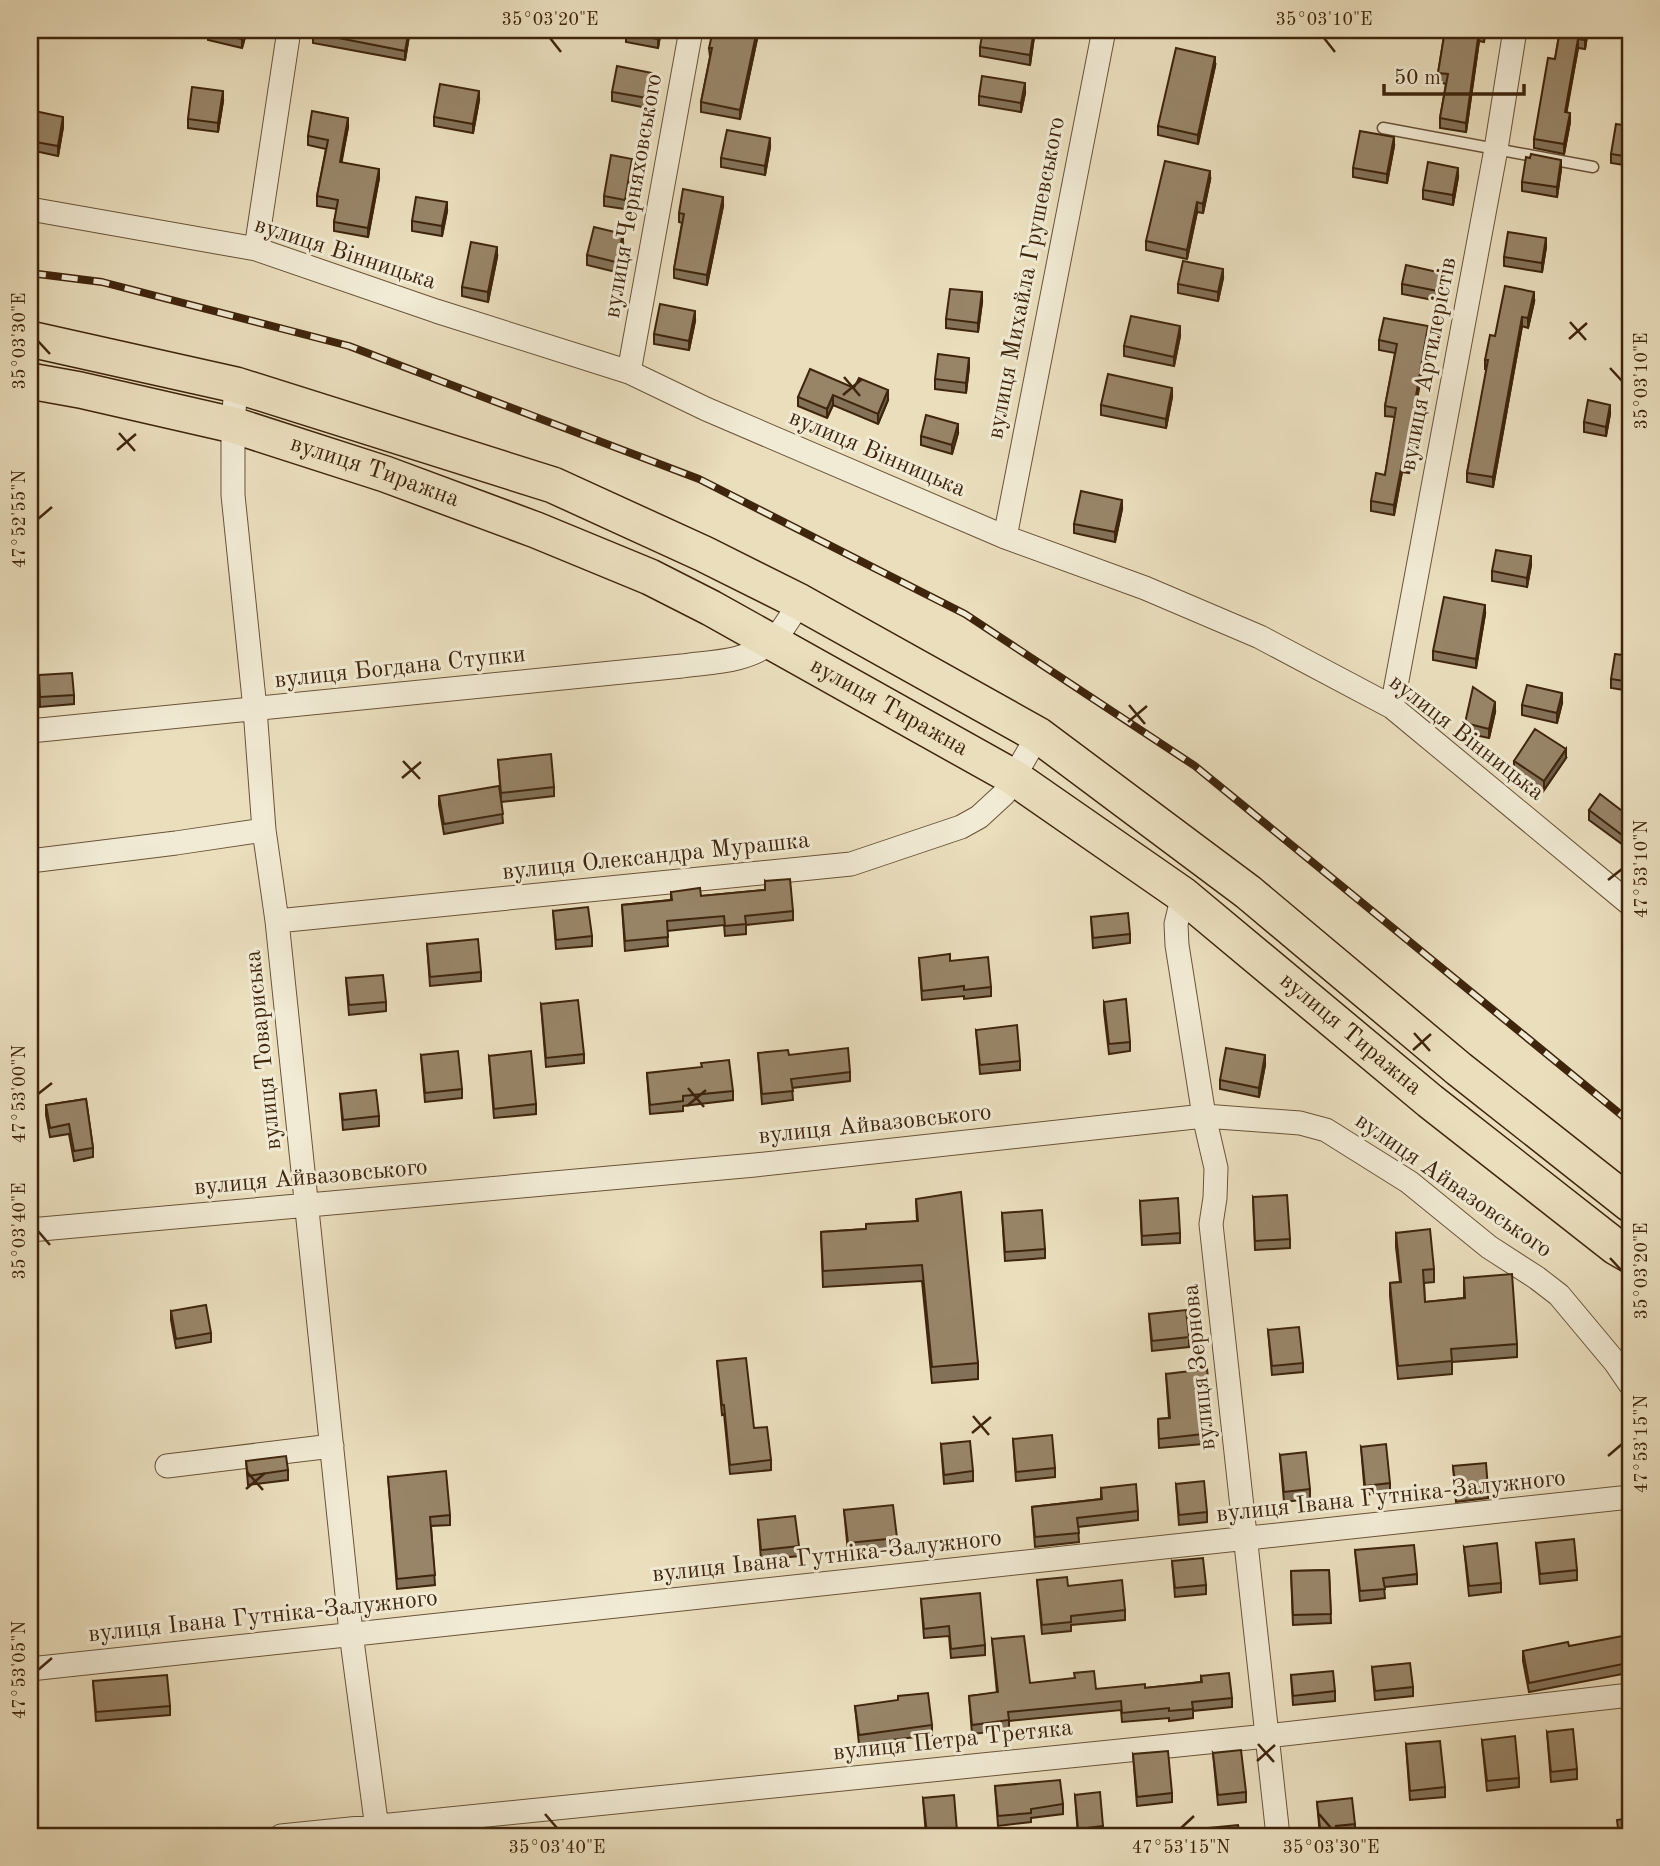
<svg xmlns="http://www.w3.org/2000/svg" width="1660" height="1866" viewBox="0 0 1660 1866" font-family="'Old Standard TT',serif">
	<rect width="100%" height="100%" fill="#eadebd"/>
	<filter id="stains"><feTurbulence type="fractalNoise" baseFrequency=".00286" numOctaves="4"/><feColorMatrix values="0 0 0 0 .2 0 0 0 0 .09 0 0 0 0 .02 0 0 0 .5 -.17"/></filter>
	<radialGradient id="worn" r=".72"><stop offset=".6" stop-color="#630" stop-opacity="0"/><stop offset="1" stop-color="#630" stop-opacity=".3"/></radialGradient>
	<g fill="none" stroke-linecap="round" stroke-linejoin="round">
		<g stroke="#6a5338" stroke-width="13">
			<path id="lane" d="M1383,128l210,39"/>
		</g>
		<g stroke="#6a5338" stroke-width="25">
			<path id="street" d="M30,209l226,40 180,62 193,61 77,37 299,128 140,51 115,49 132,70 238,197
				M256,249l33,-219
				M629,372l62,-342
				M236,385l-3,40v70l22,214 9,121 13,91 74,712 27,203
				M1005,537l99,-507
				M1392,707l104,-558 19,-119
				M30,731l652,-65c28,-4 66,-4 89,-24 11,-9 20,-27 29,-40
				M30,861l146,-18 88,-13
				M1183,895l-7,29 1,21 27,171 12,52 -1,30 -4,26 67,612
				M277,921l574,-57 110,-37 18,-10 25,-23 34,-59
				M30,1230l725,-65 449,-49 96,7 26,7 83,52 80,65 48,31 22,17 56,67 15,22
				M167,1466l165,-20
				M30,1669l1600,-172
				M281,1836l986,-100 363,-41"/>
		</g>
		<g stroke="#3f250c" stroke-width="38">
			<g id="primary">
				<path d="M30,339l206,46 317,100 151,69 96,48 238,133 210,157 211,177 171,135"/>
				<path id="s1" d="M30,381l50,9 153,35 152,49 151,56 114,47 61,31 302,169 170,118 247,206 186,146 14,8"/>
			</g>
		</g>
		<use href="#lane" stroke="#f1ead4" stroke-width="10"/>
		<use href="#street" stroke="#f1ead4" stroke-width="23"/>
		<use href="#primary" stroke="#eadebd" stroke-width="35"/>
		<g stroke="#3f250c" stroke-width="8">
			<path id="rail" d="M30,273l72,9 247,64 350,133 266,135 230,152 435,356"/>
		</g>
		<use href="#rail" stroke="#f1ead4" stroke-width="5" stroke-dasharray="16" stroke-linecap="butt"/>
	</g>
	<path fill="#837259" stroke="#3f250c" stroke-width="2" d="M208,30h39l-5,18 -34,-8z
		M410,30l-5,30 -92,-17v-10z
		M661,30l-3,18 -32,-6v-9z
		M1445,30h41l-2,12 -5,-1 -13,91 -26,-4v-10l6,-34 -8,-2v-9z
		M1560,30h28l-3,19 -7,-1 -12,64 4,10 -6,32 -30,-6v-9l21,-80z
		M1034,37l-4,28 -50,-9v-9z
		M757,39l-17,80 -39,-7v-10l9,-45 -1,-9z
		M1215,66l-17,78 -40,-9v-9z
		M652,82l-5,26 -35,-7v-9z
		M1025,93l-4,19 -42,-7v-9z
		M479,100l-6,33 -39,-7v-9z
		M223,101l-5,31 -30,-4v-9z
		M30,110l33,17 -5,29 -28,-6z
		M1630,126v40l-19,-3v-9z
		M348,127l-7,35 38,16 -11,59 -34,-6v-9l3,-13 -20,-3v-10l9,-47 -18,-4v-9z
		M1394,146l-7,37 -34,-6v-9z
		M770,147l-5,28 -44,-8v-9z
		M632,168l-7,41 -21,-3v-10z
		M1561,169l-4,28 -35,-6v-9z
		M1458,177l-5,28 -30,-6v-9z
		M1210,180l-7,33 -6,-1 -10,47 -41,-9v-9z
		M723,206l-16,79 -33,-7v-9l8,-46 -3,-1v-9z
		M447,211l-5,25 -30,-5v-10z
		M623,244l-7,28 -29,-7v-10z
		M1546,247l-4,25 -38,-6v-9z
		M497,257l-9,45 -26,-6v-9z
		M1223,278l-5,23 -40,-8v-9z
		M1442,282l-4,19 -36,-7v-10z
		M982,302l-4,30 -32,-4v-9z
		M1534,302l-6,26 -6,-2 -29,161 -26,-5v-9l20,-104h-2v-9l10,-24z
		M695,321l-6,29 -35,-6v-10z
		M1180,336l-6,30 -50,-10v-10z
		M1428,336l-16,90 3,10 -6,37 -7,-1 -8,43 -23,-4v-10l14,-26 10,-58 -10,-1v-10l10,-53 -16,-3v-10z
		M969,367l-3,26 -31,-4v-10z
		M854,388l34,12 -10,24 -45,-19 -6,13 -29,-12v-9z
		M1172,397l-6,31 -65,-13v-10z
		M1610,414l-4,22 -22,-4v-10z
		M958,433l-6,21 -31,-9v-9z
		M1122,509l-7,33 -41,-9v-9z
		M1531,565l-4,22 -35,-6v-10z
		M1485,614l-9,54 -43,-8v-9z
		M1630,656v35l-19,-3v-9z
		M39,675l35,20v9l-34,3z
		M1562,703l-5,20 -35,-8v-10z
		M1495,712l-6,26 -24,-5v-10z
		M1566,758l-22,32 -30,-20v-9z
		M498,760l56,27v9l-53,6 2,21 -59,11 -5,-29v-9l62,2z
		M1589,810l41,7v33l-41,-30z
		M765,881l28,30v9l-47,5v9l-21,2 -1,-11 -57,6 1,15 -43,5 -3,-46 49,-5v-8l30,4 64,-6z
		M553,911l39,25v10l-36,3z
		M1091,917l39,17v9l-37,5z
		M427,944l54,28v9l-51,5z
		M919,958l72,29v9l-27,3v-3l-42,4z
		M346,978l40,24v9l-37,4z
		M1104,1002l26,40v9l-21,3 -5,-43z
		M541,1004l43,50v9l-38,4z
		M976,1030l44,31v9l-40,4z
		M758,1053l31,2 61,17v9l-58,7 1,12 -31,4z
		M421,1055l41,34v9l-37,4z
		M489,1056l47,48v10l-42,4z
		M1265,1065l-6,32 -39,-8v-9z
		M647,1073l86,18v9l-50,6v5l-33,3z
		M340,1094l39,22v10l-36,4z
		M86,1099l7,49v9l-19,4 -5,-27 -19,3 -4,-22v-10z
		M1253,1197l37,42v9l-35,2z
		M916,1199l62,164v16l-46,4 -10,-102 -99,6 -2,-55 45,-3 51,-8z
		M1140,1201l40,32v10l-38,2z
		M1002,1213l43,36v9l-40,3z
		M1396,1233l38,36v13l-10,1 1,19 39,-4v-20l53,66v13l-65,5v12l-54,5 -8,-83v-13l10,-1 -4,-35z
		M171,1311l40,22v9l-35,6 -5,-28z
		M1149,1314l40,23v10l-37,4z
		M1268,1330l35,33v9l-31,3z
		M717,1361l54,99v10l-41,4 -6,-60 -2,1z
		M1166,1374l44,21v10l-10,1 3,38 -44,4 -1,-29 11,-1z
		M1013,1439l42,29v9l-39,4z
		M941,1444l32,27v10l-29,3z
		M1361,1447l29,36v9l-25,3z
		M1280,1455l30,34v10l-26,3z
		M246,1461l42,9v10l-40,5z
		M1453,1466l35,23v9l-32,4z
		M388,1477l62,38v10l-19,1 4,59 -38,4z
		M1176,1484l31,28v10l-28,3z
		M1101,1488l37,23v9l-60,7 1,15 -44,5 -3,-40 69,-8z
		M844,1510l53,28v9l-49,5z
		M758,1520l41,26v10l-38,4z
		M1536,1543l41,27v10l-37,4z
		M1464,1547l37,36v9l-32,4z
		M1355,1550l62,24v10l-33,3 1,11 -25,3z
		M1172,1561l34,24v9l-31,3z
		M1329,1570l2,53 -38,2 -2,-54z
		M1037,1580l31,6 57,24v10l-54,5v6l-29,3z
		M921,1599l64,46v10l-34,3 -2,-22 -25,2z
		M992,1639l38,44 66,6 49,-1 56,-6v-6l31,22v9l-39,4v7l-24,3v-3l-47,4 -1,-12 -112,11v9l-37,4 -3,-38 28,-3z
		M1569,1646l59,17v10l-99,19 -6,-31v-10z
		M1372,1667l41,20v9l-38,4z
		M1291,1675l44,16v10l-42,4z
		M30,1676l8,34v9l-8,1z
		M93,1681l77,25v9l-74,6z
		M855,1706l77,19v10l-73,9z
		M1624,1725h6v46h-2z
		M1547,1732l30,37v10l-26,3z
		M1482,1740l37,38v9l-32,4z
		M1406,1744l39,43v10l-35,3z
		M1213,1753l33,39v10l-28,3z
		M1133,1754l39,39v9l-35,4z
		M995,1786l68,18v10l-32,4v4l-33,4z
		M1075,1795l28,31v10h-25z
		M923,1798l34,33v5h-31z
		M1317,1802l38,22v10l-17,2h-18z"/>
	<path fill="#6a5d49" stroke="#3f250c" stroke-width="2" d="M244,30h3l-5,18v-9z
		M409,30h1l-5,30v-9z
		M660,30h1l-3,18v-9z
		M757,30v9l-17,80v-9z
		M1034,30v7l-4,28v-10z
		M1586,30h2l-3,19v-9z
		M1479,31v10l-13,91v-9z
		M1578,39v9l-13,73v-9z
		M1215,57v9l-17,78v-9z
		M652,73v9l-5,26v-10z
		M1025,83v10l-4,19v-9z
		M223,91v10l-5,31v-9z
		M479,91v9l-6,33v-9z
		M1570,113v9l-6,32v-10z
		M63,117v10l-5,29v-10z
		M348,118v9l-8,44v-9z
		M1394,137v9l-7,37v-9z
		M770,138v9l-5,28v-9z
		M632,159v9l-7,41v-9z
		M1561,160v9l-4,28v-10z
		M1458,168v9l-5,28v-10z
		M379,169v9l-11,59v-9z
		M1210,171v9l-7,33v-9z
		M723,197v9l-16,79v-10z
		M447,202v9l-5,25v-10z
		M1197,202v10l-10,47v-9z
		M623,234v10l-7,28v-10z
		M1546,238v9l-4,25v-9z
		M497,247v10l-9,45v-10z
		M1223,269v9l-5,23v-9z
		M1442,273v9l-4,19v-10z
		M982,292v10l-4,30v-9z
		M1534,292v10l-6,26v-10z
		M695,311v10l-6,29v-9z
		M1522,317v9l-29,161v-10z
		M1180,326v10l-6,30v-9z
		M1428,326v10l-17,99v-10z
		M969,358v9l-3,26v-10z
		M1172,388v9l-6,31v-9z
		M888,390v10l-10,24v-10z
		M833,395v10l-6,13v-9z
		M1610,405v9l-4,22v-9z
		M958,424v9l-6,21v-9z
		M1415,426v10l-6,37v-9z
		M1402,463v9l-8,43v-10z
		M1122,500v9l-7,33v-10z
		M1531,556v9l-4,22v-9z
		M1485,605v9l-9,54v-9z
		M1562,693v10l-5,20v-10z
		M1495,702v10l-6,26v-9z
		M1566,749v9l-22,32v-9z
		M1265,1055v10l-6,32v-9z"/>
	<path fill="#988568" stroke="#3f250c" stroke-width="2" d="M208,30h36l-2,9 -34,-8z
		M314,30h95l-4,21 -92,-18z
		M627,30h33l-2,9 -32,-6z
		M713,30h44l-17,80 -39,-8 11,-54h-3z
		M983,30h51l-4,25 -50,-8z
		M1445,30h40l-1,2 -5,-1 -13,92 -26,-5 8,-44 -10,-1z
		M1560,30h26l-1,10 -7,-1 -13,73 5,1 -6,31 -30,-5 14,-81 7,1z
		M1176,48l39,9 -17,78 -40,-9z
		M617,66l35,7 -5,25 -35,-6z
		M982,76l43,7 -4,20 -42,-7z
		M440,84l39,7 -6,33 -39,-7z
		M192,87l31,4 -5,32 -30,-4z
		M30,110l33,7 -5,29 -28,-5z
		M312,111l36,7 -8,44 39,7 -11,59 -34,-6 4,-22 -21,-4 11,-56 -20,-4z
		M1616,124l14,2v31l-19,-3z
		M727,130l43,8 -5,28 -44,-8z
		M1360,131l34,6 -7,37 -34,-6z
		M1531,154l30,6 -4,27 -35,-5 4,-25 4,1z
		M611,155l21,4 -7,41 -21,-4z
		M1165,161l45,10 -7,33 -6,-2 -10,48 -41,-9z
		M1428,162l30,6 -5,27 -30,-5z
		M683,189l40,8 -16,78 -33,-6 10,-55 -5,-1z
		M416,197l31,5 -5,24 -30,-5z
		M594,227l29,7 -7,28 -29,-7z
		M1508,232l38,6 -4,25 -38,-6z
		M471,242l26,5 -9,45 -26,-5z
		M1183,261l40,8 -5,23 -40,-8z
		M1406,265l36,8 -4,18 -36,-7z
		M1505,286l29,6 -6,26 -6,-1 -29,160 -26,-4 21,-113h-3l5,-25 5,1z
		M950,289l32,3 -4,31 -32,-4z
		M660,304l35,7 -6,30 -35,-7z
		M1131,316l49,10 -6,31 -50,-11z
		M1384,318l44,8 -17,99 4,1 -6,38 -7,-1 -8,42 -23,-4 5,-28 9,2 11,-67 -11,-2 12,-62 -18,-4z
		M938,354l31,4 -3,25 -31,-4z
		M810,369l44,19 5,-10 29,12 -10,24 -45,-19 -6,14 -29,-12z
		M1108,374l64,14 -6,31 -65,-14z
		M1588,400l22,5 -4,22 -22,-5z
		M926,415l32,9 -6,21 -31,-9z
		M1081,491l41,9 -7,32 -41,-8z
		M1496,550l35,6 -4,22 -35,-7z
		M1444,597l41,8 -9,54 -43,-8z
		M1615,654l15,2v26l-19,-3z
		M72,673l2,22 -34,2 -1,-22z
		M1527,685l35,8 -5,20 -35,-8z
		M1473,687l22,15 -6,27 -24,-6z
		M1535,729l31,20 -22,32 -30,-20z
		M551,754l3,33 -53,6 -3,-33z
		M499,786l4,28 -59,10 -5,-28z
		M1600,794l30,23v24l-41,-31z
		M790,879l3,32 -48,5 1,8 -21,2 -1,-10 -57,5 1,16 -43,4 -3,-36 50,-5 -1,-8 29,-4 1,8 64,-6v-9z
		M588,907l4,29 -36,4 -3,-29z
		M1128,913l2,21 -37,4 -2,-21z
		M478,939l3,33 -51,5 -3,-33z
		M950,954v7l38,-4 3,30 -27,3v-4l-42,5 -3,-33z
		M383,975l3,27 -37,3 -3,-27z
		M1126,999l4,43 -21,2 -5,-42z
		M578,1000l6,54 -38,4 -5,-54z
		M1017,1025l3,36 -40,4 -4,-35z
		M848,1048l2,24 -59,7 2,12 -31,3 -4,-41 30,-3 1,5z
		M1226,1048l39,7 -6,33 -39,-8z
		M458,1051l4,38 -37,4 -4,-38z
		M531,1051l5,53 -42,5 -5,-53z
		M729,1060l4,31 -50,5v5l-33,4 -3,-32 55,-6 -1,-4z
		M376,1090l3,26 -36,4 -3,-26z
		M86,1099l7,49 -19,3 -5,-27 -19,4 -4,-23z
		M961,1192l17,171 -46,4 -10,-102 -99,6 -2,-39 45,-3v-5l52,-3 -2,-22z
		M1287,1195l3,44 -35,2 -2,-44z
		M1178,1198l2,35 -38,3 -2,-35z
		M1042,1210l3,39 -40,3 -3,-39z
		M1430,1229l4,40 -11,1 2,32 40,-4 -1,-20 48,-4 5,70 -66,5 1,12 -54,5 -8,-83 11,-1 -5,-49z
		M206,1305l5,28 -35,6 -5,-28z
		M1186,1310l3,27 -37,4 -3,-27z
		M1299,1327l4,36 -31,3 -4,-36z
		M746,1358l8,70 13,-1 4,33 -41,5 -6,-60h-2l-5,-44z
		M1207,1369l3,26 -11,1 4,38 -44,5 -1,-20 12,-1 -4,-44z
		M1052,1435l3,33 -39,4 -3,-33z
		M970,1441l3,30 -29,4 -3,-31z
		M1386,1444l4,39 -25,3 -4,-39z
		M1306,1452l4,37 -26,3 -4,-37z
		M286,1456l2,14 -40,6 -2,-15z
		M1486,1463l2,26 -32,3 -3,-26z
		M446,1471l4,44 -20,2 5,58 -38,4 -9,-102z
		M1204,1481l3,31 -28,3 -3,-31z
		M1136,1484l2,27 -61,7 2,15 -44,4 -3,-30 70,-8 -1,-11z
		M893,1505l4,33 -49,5 -4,-33z
		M795,1516l4,30 -38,4 -3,-30z
		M1574,1539l3,31 -37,4 -4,-31z
		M1497,1543l4,40 -32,3 -5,-39z
		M1414,1545l3,29 -34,4 2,11 -25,2 -5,-41z
		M1203,1558l3,27 -31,3 -3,-27z
		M1329,1570l2,44 -38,1 -2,-44z
		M1067,1577l1,9 54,-6 3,30 -54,6v6l-29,3 -5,-45z
		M980,1593l5,52 -34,4 -2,-23 -25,3 -3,-30z
		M1024,1636l6,47 45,-5 -1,-5 20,-2 2,18 49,-5v4l57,-6 -1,-6 28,-3 3,25 -40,4 1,7 -24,2v-3l-47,5 -1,-12 -113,11 1,8 -37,5 -3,-29 29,-4 -6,-53z
		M1623,1636l5,27 -99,20 -6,-32 45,-9 1,4z
		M1410,1663l3,24 -38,4 -3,-24z
		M1333,1671l2,20 -42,5 -2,-21z
		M167,1675l3,31 -74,6 -3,-31z
		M30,1676h4l4,34 -8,1z
		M928,1693l4,32 -73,10 -4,-29 43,-6v-4z
		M1624,1725h6v37h-2z
		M1573,1729l4,40 -26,3 -4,-40z
		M1515,1736l4,42 -32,3 -5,-41z
		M1440,1741l5,46 -35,4 -4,-47z
		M1241,1750l5,42 -28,3 -5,-42z
		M1168,1751l4,42 -35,4 -4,-43z
		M1060,1780l3,24 -32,5v4l-33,3 -3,-30z
		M1100,1792l3,34 -25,3 -3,-34z
		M954,1795l3,36 -30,3 -4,-36z
		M1352,1798l3,26 -19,2 2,10h-17l-4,-34z
		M1630,1818v18h-70h1v-2l57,-6 -1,-8z
		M1238,1825l2,11h-40l-1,-7z"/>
	<path fill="none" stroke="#3f250c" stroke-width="2.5" d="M550,38l11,14M1324,38l11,14M1570,322l16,18M1569,339l18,-16M38,341l12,13M1610,368l12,13M844,377l16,19M843,395l19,-16M119,433l16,18M117,450l19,-16M38,519l14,-12M1129,705l16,19M1128,722l19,-16M403,761l17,18M402,778l19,-16M1608,880l14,-11M1414,1033l16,18M1413,1050l18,-16M688,1088l16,19M38,1094l14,-11M687,1106l19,-16M38,1231l12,14M1610,1258l12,13M973,1416l16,19M972,1433l19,-16M1608,1456l14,-12M247,1472l16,18M246,1489l19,-16M38,1670l14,-12M1258,1744l16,18M1257,1761l18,-16M545,1814l12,14M1319,1814l12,14M1181,1828l13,-12"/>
	<g text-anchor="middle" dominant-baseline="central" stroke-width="6" stroke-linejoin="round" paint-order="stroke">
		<g font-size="24" fill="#3f250c" stroke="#f1ead4">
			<text transform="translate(634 196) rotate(-80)">вулиця Черняховського</text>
			<text transform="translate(345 254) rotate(18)">вулиця Вінницька</text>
			<text transform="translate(1027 278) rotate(-79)">вулиця Михайла Грушевського</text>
			<text transform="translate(1429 364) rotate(-79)">вулиця Артилерістів</text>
			<text transform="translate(877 454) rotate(23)">вулиця Вінницька</text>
			<text stroke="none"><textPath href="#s1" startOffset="357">вулиця Тиражна</textPath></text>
			<text transform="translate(400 668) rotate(-6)">вулиця Богдана Ступки</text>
			<text stroke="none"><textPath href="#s1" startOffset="924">вулиця Тиражна</textPath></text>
			<text transform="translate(1466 738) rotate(38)">вулиця Вінницька</text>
			<text transform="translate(656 857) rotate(-6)">вулиця Олександра Мурашка</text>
			<text stroke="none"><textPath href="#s1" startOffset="1491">вулиця Тиражна</textPath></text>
			<text transform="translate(264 1050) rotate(-96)">вулиця Товариська</text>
			<text transform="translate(875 1125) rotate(-6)">вулиця Айвазовського</text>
			<text transform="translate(311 1178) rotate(-5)">вулиця Айвазовського</text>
			<text transform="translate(1453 1186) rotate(35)">вулиця Айвазовського</text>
			<text transform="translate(1200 1367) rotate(-96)">вулиця Зернова</text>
			<text transform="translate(1391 1497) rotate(-6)">вулиця Івана Гутніка-Залужного</text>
			<text transform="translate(827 1557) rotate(-6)">вулиця Івана Гутніка-Залужного</text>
			<text transform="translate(263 1617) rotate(-6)">вулиця Івана Гутніка-Залужного</text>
			<text transform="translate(953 1741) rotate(-6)">вулиця Петра Третяка</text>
		</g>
	</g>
	<rect width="1660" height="1866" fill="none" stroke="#eadebd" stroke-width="77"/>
	<path d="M1384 84v10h140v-10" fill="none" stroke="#3f250c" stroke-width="3.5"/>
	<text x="1394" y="84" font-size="21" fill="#3f250c" stroke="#f1ead4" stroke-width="5" paint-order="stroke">50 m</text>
	<rect x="38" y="38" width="1584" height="1790" fill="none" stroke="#3f250c" stroke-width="2.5"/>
	<g font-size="18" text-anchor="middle" fill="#3f250c">
		<text x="550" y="25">35°03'20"E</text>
		<text x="1324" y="25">35°03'10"E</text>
		<text transform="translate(19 341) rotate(-90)" y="6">35°03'30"E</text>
		<text transform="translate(1641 381) rotate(-90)" y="6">35°03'10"E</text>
		<text transform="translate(19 519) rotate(-90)" y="6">47°52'55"N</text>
		<text transform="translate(1641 869) rotate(-90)" y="6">47°53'10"N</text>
		<text transform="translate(19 1094) rotate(-90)" y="6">47°53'00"N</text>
		<text transform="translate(19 1231) rotate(-90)" y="6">35°03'40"E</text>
		<text transform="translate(1641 1271) rotate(-90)" y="6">35°03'20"E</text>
		<text transform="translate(1641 1444) rotate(-90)" y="6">47°53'15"N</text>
		<text transform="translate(19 1670) rotate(-90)" y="6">47°53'05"N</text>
		<text x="557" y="1853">35°03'40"E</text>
		<text x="1181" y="1853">47°53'15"N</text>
		<text x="1331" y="1853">35°03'30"E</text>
	</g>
	<rect width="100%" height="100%" filter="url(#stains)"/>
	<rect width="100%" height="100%" fill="url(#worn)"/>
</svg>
